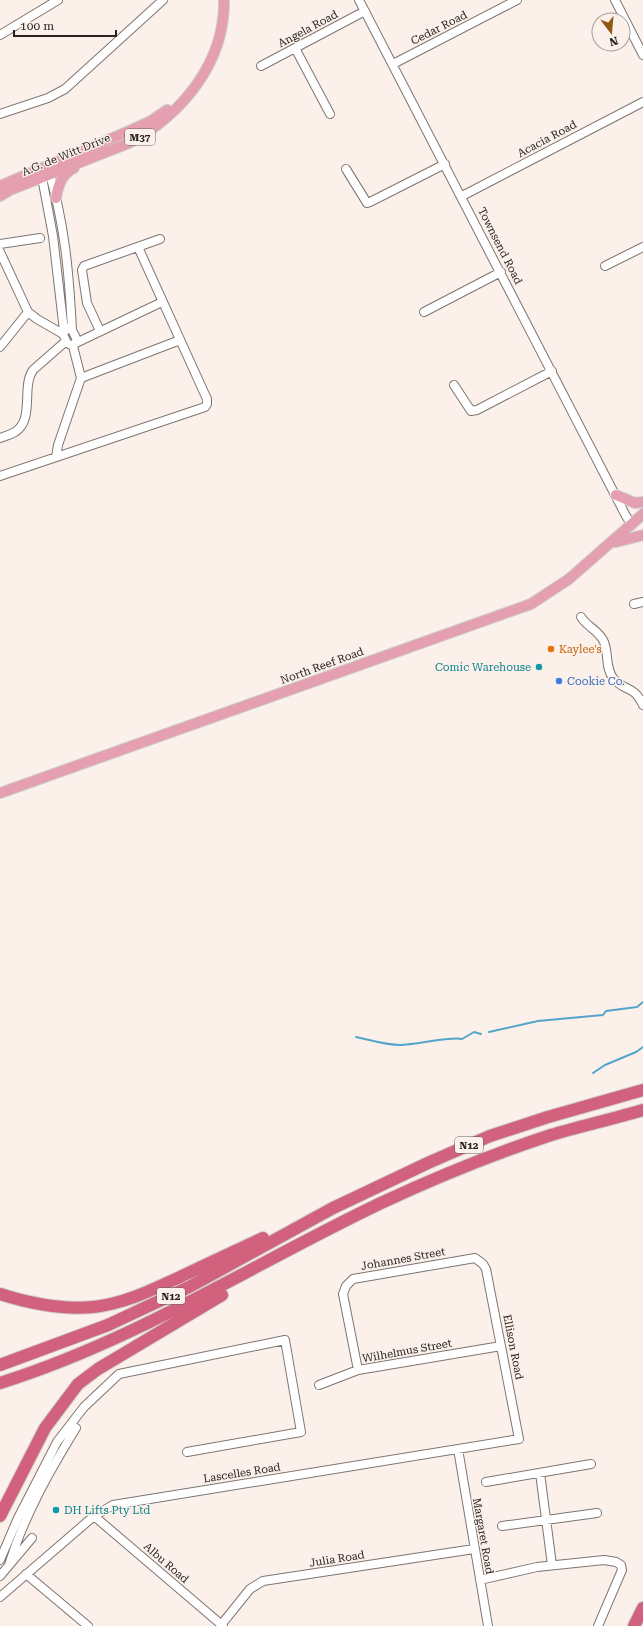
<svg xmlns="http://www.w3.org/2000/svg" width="643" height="1626" viewBox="0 0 643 1626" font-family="'Roboto Serif',serif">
	<rect width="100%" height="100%" fill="#fbf0ea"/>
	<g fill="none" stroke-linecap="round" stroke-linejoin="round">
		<path stroke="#53a5cb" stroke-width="2" d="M489,1032l49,-11 65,-6 3,-4 31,-4 6,-5
			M356,1037c14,3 30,8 44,8 15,0 52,-9 62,-6l12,-7 7,2
			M593,1073l12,-8 31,-13 7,-5"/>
		<g stroke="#7f7570" stroke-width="10">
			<path id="minor" d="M359,0l267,516 6,9
				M615,0l28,55
				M0,35l58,-35
				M295,48l35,66
				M393,64l124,-64
				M261,66l104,-55
				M0,114l48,-16 17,-9 98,-89
				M48,168c17,56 21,105 24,162l5,10 -4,6 -6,-3 -4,-9 4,-6 5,2
				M346,169l21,34 3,-1 75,-38
				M41,172l12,64 11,95
				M462,196l181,-94
				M0,244l40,-6
				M0,252l28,60 9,7 26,15
				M605,266l38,-19
				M424,312l77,-40
				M100,331l-13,-28 -5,-33 2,-4 76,-27
				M76,343l86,-41
				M73,346l8,32
				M0,347l28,-35
				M454,385l17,26 6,-1 75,-39
				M0,438c5,-2 10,-3 15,-6 20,-13 6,-45 18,-62l33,-29
				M56,457l2,-12 23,-67 99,-38
				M0,476l205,-69 2,-3v-5l-69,-152
				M634,604l9,-2
				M581,617c6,10 19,14 23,25 5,13 1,25 9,36 11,14 20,6 30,27
				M319,1385l39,-15 143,-24
				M458,1449l30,177
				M540,1473l12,92
				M486,1482l105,-18
				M94,1516l129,110
				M502,1526l95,-13
				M0,1560l18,-42 39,-76 27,-35 35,-33 166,-34 16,92 -114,20
				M9,1565c15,-49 40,-93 67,-137
				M26,1574l62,52
				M0,1576l32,-38
				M480,1580l57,-13 67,-7 12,2 5,3 1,5 -24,56
				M0,1597l94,-81 19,-11 406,-66 -33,-170 -3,-5 -8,-6 -122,21 -7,7 -3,8 15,76
				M221,1625l29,-36 13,-8 211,-32"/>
		</g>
		<g stroke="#cfcfce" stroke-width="12">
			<path id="major" d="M0,186l129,-55 22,-10 16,-11
				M0,196l10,-6 119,-47c54,-29 96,-81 95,-143
				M56,198c2,-13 6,-24 18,-30
				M616,495l19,8 8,-1
				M616,542l27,-7
				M0,793l531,-189 38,-25 74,-65"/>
		</g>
		<g stroke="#cfcfce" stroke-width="14">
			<path id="highway" d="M0,1294c31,10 61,16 93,13 31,-3 59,-17 87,-30 27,-13 55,-26 83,-39
				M0,1365l108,-40 81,-38 144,-79 97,-46 60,-26 58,-19 95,-27
				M0,1383c137,-43 253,-119 381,-180 56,-26 112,-49 170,-68 30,-9 62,-16 92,-25
				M0,1516l45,-88 33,-44 20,-15 124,-74
				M634,1626l9,-18"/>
		</g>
		<use href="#minor" stroke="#fff" stroke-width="8"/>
		<use href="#major" stroke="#e4a0b1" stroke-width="10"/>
		<use href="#highway" stroke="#d2617d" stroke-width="12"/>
	</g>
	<circle fill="#e8710a" stroke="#fbf0ea" stroke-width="1.5" cx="551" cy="649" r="4"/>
	<g fill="#0f9aa8" stroke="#fbf0ea" stroke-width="1.5">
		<circle cx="539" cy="667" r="4"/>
		<circle cx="56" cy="1510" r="4"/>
	</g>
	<circle fill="#3f7fe0" stroke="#fbf0ea" stroke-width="1.5" cx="559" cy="681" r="4"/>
	<g text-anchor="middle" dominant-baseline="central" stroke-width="3" stroke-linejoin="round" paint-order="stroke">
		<g fill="#fbf0ea" stroke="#67605d" stroke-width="1">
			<rect x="125" y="129" width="30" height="16" rx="3"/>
			<rect x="455" y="1137" width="28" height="16" rx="3"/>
			<rect x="157" y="1288" width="28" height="16" rx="3"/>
		</g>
		<g font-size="10" font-weight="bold" fill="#272321">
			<text x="140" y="137">M37</text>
			<text x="469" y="1145">N12</text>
			<text x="171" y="1296">N12</text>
		</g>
		<g font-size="11" fill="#272321" stroke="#fbf0ea">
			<text transform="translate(439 28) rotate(-27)">Cedar Road</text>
			<text transform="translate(308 29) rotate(-28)">Angela Road</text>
			<text transform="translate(547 139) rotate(-28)">Acacia Road</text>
			<text transform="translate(66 155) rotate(-22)">A.G. de Witt Drive</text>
			<text transform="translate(500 246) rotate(63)">Townsend Road</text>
			<text transform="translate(322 666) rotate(-20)">North Reef Road</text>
			<text transform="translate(403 1259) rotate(-10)">Johannes Street</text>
			<text transform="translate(513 1347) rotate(79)">Ellison Road</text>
			<text transform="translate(407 1351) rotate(-10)">Wilhelmus Street</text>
			<text transform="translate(242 1473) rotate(-9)">Lascelles Road</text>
			<text transform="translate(483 1536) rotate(80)">Margaret Road</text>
			<text transform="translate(337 1559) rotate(-9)">Julia Road</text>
			<text transform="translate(166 1563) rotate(41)">Albu Road</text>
		</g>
		<g font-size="11" fill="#c56008" stroke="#fbf0ea" text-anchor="start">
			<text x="559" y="649">Kaylee's</text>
		</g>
		<g font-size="11" fill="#0d838f" stroke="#fbf0ea" text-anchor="end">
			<text x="531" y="667">Comic Warehouse</text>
			<text x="64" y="1510" text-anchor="start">DH Lifts Pty Ltd</text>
		</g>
		<g font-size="11" fill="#366cbe" stroke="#fbf0ea" text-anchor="start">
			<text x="567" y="681">Cookie Co.</text>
		</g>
	</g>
	<g transform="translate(611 32) rotate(164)"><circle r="19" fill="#fbf0ea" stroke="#a69e9a"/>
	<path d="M0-3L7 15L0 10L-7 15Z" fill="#915715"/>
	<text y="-6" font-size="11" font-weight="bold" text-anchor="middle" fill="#272321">N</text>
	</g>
	<path d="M14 30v6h102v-6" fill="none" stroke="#272321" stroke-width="2"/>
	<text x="20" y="30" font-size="12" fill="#272321" stroke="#fbf0ea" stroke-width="3" paint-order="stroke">100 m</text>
</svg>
